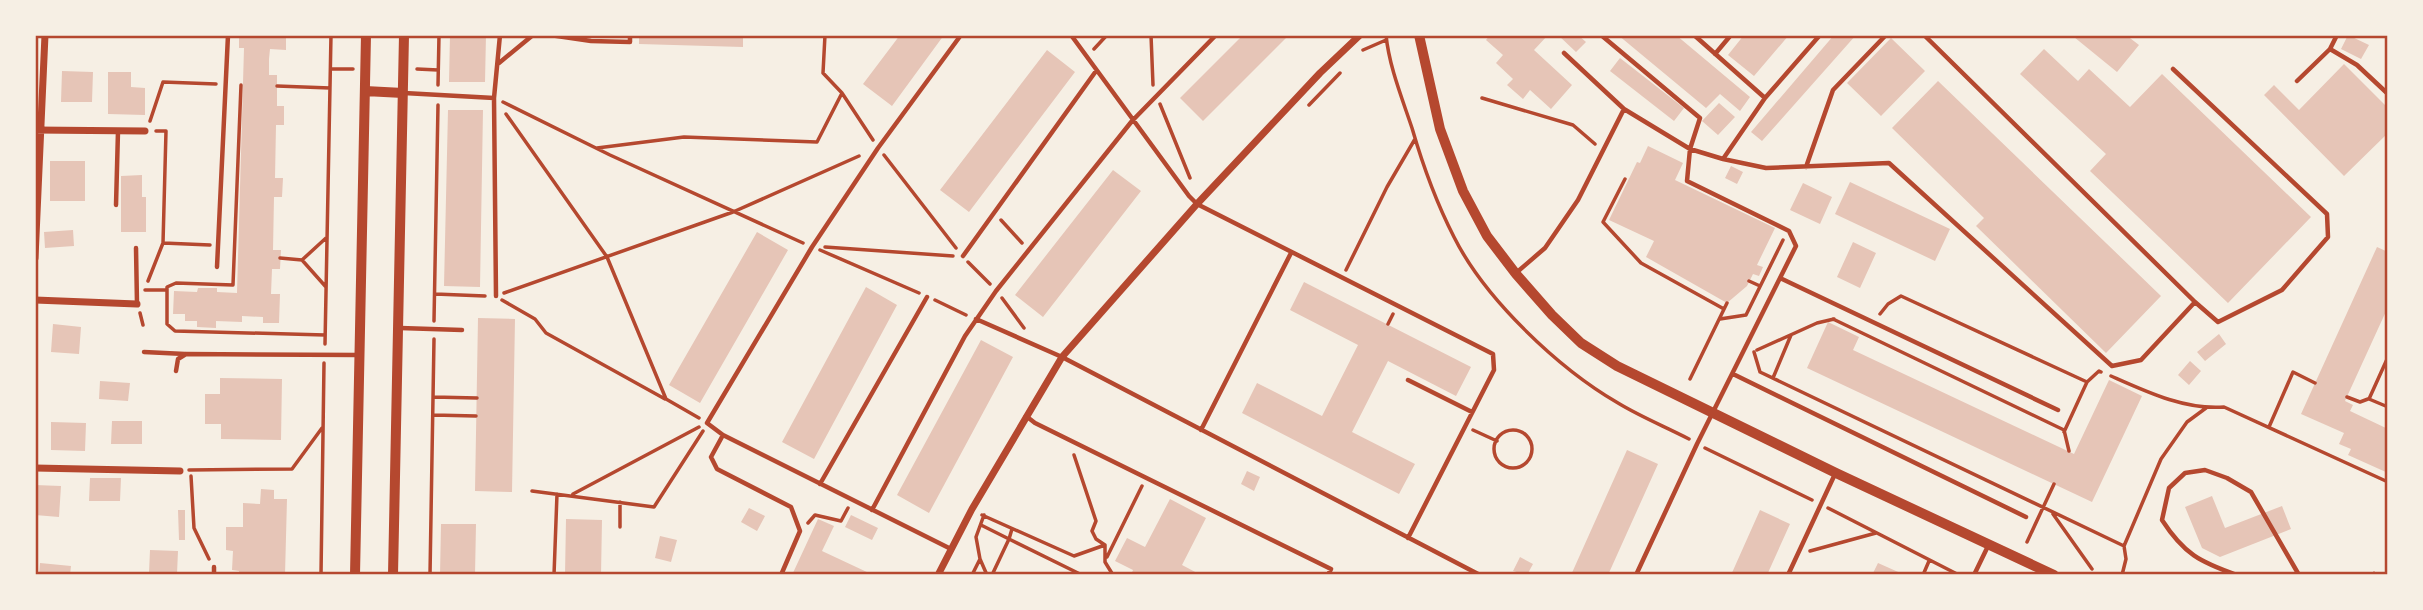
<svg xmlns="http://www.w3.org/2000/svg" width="2423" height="610" viewBox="0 0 2423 610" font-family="'Golos Text',sans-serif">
	<rect width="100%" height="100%" fill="#f6efe4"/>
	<path fill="#e6c5b7" d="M239,35h47v15l-16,-1 -1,10v16h8v31h7v19h-8l-1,53h8l-1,19h-8l-1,53h8l-1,19h-8l-1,25h9l-1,29h-16v-6l-21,-1v6l-26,-1v7l-19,-1v-6h-12v-7h-12l1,-23 23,1 1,-4h19v4l20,1 7,-245h-5z
		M450,35h36l-1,47h-36z
		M639,35h104v12l-104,-3z
		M900,35h44l-52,71 -29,-22z
		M1243,35h46l-86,86 -23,-23z
		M1490,35h58l-14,15 38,35 -21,24 -21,-19 -7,9 -16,-14 6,-6 -17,-16 7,-8 -17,-15z
		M1558,35h20l8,7 -10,10z
		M1618,35h58l74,62 -10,14 -20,-17 -14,14z
		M1744,35h45l-35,41 -26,-21z
		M1834,35h22l-94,106 -11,-9z
		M2075,35h51l13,10 -22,27 -43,-35z
		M2348,35l21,10 -8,14 -20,-10z
		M1891,38l34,33 -44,45 -34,-33z
		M2044,49l34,32 11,-12 41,38 32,-33 149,143 -83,86 -138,-132 16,-17 -86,-80z
		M1047,50l28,22 -106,140 -29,-22z
		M1620,58l64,50 -10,13 -64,-50z
		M2344,64l44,44v25l-44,43 -80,-81 10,-10 25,25z
		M62,71l31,1 -1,30h-31z
		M108,72h23v15l14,1v27l-37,-1z
		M1938,81l223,215 -55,57 -130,-127 8,-8 -92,-90z
		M1719,103l16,14 -17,18 -16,-14z
		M448,110h35l-3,177 -36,-1z
		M1648,146l35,17 -8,17 100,48 -18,37 6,2 -4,9 -6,-2 -6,12 -20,17 -81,-46 8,-16 -45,-21 28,-58 3,1z
		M50,161h35v40h-35z
		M1731,166l12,6 -6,12 -12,-6z
		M1113,170l28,21 -98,126 -28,-22z
		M142,175v22h4v35h-25v-56z
		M1850,182l100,47 -15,32 -100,-47z
		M1803,183l29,14 -12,27 -30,-14z
		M73,230l1,16 -29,2 -1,-16z
		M757,232l31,18 -88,153 -31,-18z
		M1853,242l23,11 -16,35 -23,-11z
		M2377,247l11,5v55l-43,94 8,4 -3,6 38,18v44l-40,-18 3,-6 -12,-5 5,-11 -43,-19z
		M1304,282l167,85 -15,29 -68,-35 -36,71 63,32 -16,30 -157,-81 15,-30 65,33 36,-71 -68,-35z
		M866,287l31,18 -83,154 -32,-17z
		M478,318l37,1 -3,173 -37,-1z
		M1828,322l31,15 -6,13 221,104 35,-74 33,16 -50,106 -285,-134z
		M53,324l28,3 -2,27 -28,-2z
		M2219,334l7,10 -21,17 -8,-9z
		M981,340l32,17 -84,156 -32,-18z
		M2190,361l11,10 -12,14 -11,-10z
		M220,378l62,1 -1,61 -60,-1v-15h-16v-30h15z
		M100,381l30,2 -2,18 -29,-2z
		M112,421h30v23h-31z
		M51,422l35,1 -1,28 -34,-1z
		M1627,450l31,14 -50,111h-37z
		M1247,471l13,6 -6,14 -13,-7z
		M90,478h31l-1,23h-31z
		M35,485l26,1 -2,31 -24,-2z
		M261,489l13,1v9h13l-2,76h-46v-4l-7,-1 1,-19 -7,-1v-23h17v-24l17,1z
		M2212,496l13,32 57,-22 9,23 -71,28 -18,-9 -17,-41z
		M1170,499l36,19 -24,47 19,10h-70l2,-5 -18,-9 12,-23 18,9z
		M749,508l16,8 -8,15 -16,-9z
		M178,510h7v30h-6z
		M1760,510l30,14 -23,51h-36z
		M851,515l27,13 -6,12 -27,-13z
		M566,519l36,1 -1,55h-36z
		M818,519l16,7 -12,25 47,22 -1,2h-76z
		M441,524h35l-1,51h-35z
		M660,536l17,4 -6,22 -16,-4z
		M150,550l28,1 -1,23 -28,-1z
		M1520,557l13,7 -6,11 -14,-4z
		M40,563l31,3 -1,9h-31z
		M1878,563l27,12h-33z"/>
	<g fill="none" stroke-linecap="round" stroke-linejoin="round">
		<path stroke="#b5482f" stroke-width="3.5" d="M825,35l-2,38 19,20 31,47
			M1151,35l2,50
			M1386,35c3,31 16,63 26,93 11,38 24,74 42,109 31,62 104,131 164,166 23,14 48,24 71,36
			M1094,49l13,-14
			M1363,50l23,-10
			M331,69h22
			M417,69l21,1
			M241,85l-8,200 -57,-2 -9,4v37l8,7 150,4
			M438,85l1,-50
			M277,86l53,2
			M1482,98l91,27 22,19
			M503,102l107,53 193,88
			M1160,104l30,74
			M1309,105l31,-32
			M506,114l101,143 59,142 33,19
			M150,121l13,-39 53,2
			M597,148l87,-11 133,5 25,-49
			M884,155l72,93
			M1625,179l-22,43 38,41 83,46
			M1001,220l21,23
			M163,243l47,2
			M825,247l128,9
			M820,250l99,43
			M280,258l22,2 24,-22
			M302,260l24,27
			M968,262l22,22
			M1346,270l41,-83 28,-48
			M148,281l15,-38 3,-112h-10
			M1749,281l11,5
			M145,290h22
			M504,293l229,-81 126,-56
			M435,294l50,2
			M1002,298l22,30
			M502,300l33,19 11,14 119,66
			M935,300l31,15
			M140,313l3,12
			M1880,314l8,-10 13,-8 186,86
			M1720,319l26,-4 37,-75
			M1833,319l231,111 5,21
			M434,321l4,-216
			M1388,324l5,-10
			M325,344l6,-309
			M1757,350l60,-27 17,-4
			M1754,352l6,20 364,174
			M2388,357l-19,42 19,8
			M2111,376c36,16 74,34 113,31l164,75
			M1773,378l18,-43
			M1690,379l37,-76
			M433,397l44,1
			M2347,397l13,5 8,-3
			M433,415l43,1
			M2269,427l24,-55 22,11
			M1473,430l24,11
			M1494 449a19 19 0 1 1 38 0a19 19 0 1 1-38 0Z
			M2064,432l23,-50 12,-11 2,1
			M1705,448l107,52
			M1074,455l22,66 -4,10 4,8 9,6v17l8,13
			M189,470l103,-1 30,-41
			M191,476l3,52 15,31
			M532,491l122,16 49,-76
			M573,494l126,-67
			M1828,508l131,67
			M2053,514l39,55
			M982,515l92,41 31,-11
			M808,523l7,-8 26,6 7,-13
			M981,525l28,14 -17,36
			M620,527v-25
			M1012,529l-3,10 73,36
			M2027,542l27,-58
			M1810,551l66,-18
			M1107,557l35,-71
			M980,559l7,16
			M321,575l3,-212
			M430,575l4,-236
			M554,575l3,-81
			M972,575l8,-16 -4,-22 8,-22
			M1923,575l6,-14
			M2122,575l4,-16 -2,-13 37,-87 26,-37 19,-14"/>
		<path stroke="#b5482f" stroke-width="4.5" d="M550,35l41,6 39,1v-7
			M1071,35l118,161 8,8 296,150 1,16 -86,168
			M1601,35l99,83 -10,31 -3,32 102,50 7,15 -99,198 -61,131
			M1694,35l71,63
			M2330,49l27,16 31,29
			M1564,53l60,56 66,40 33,10 43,9 123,-5 223,203 29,-6 54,-58 -271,-267
			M1715,54l16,-19
			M499,63l34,-28
			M2173,69l154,145 1,23 -46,53 -64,32 -23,-20
			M2297,81l33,-32 7,-14
			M404,93l90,5 6,-63
			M494,98l2,198
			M1723,159l42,-61 55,-63
			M1806,167l27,-77 53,-55
			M116,205l2,-74
			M136,248l1,56
			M963,256l133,-185
			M217,267l11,-232
			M1516,273l29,-25 33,-48 46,-91
			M1780,278l278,132
			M976,319l86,38 418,218
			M400,328l62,2
			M144,352l41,2
			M176,371l2,-12 8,-5 173,1
			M1733,374l293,143
			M1408,380l64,32
			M1026,416l9,7 296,146 -3,6
			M1201,430l90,-177
			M723,435l-12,22 6,12 74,38 9,24 -19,44
			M820,484l107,-187
			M872,510l93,-174 31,-45 136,-170 84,-86
			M951,549l-228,-114 -16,-12 105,-176 66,-99 83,-113
			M214,575v-8
			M1788,575l47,-101
			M1974,575l15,-31
			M2237,575c-37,-13 -53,-21 -75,-55l7,-32 16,-15 20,-3 22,8 24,14 48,83
			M2373,575l1,-1"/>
		<path stroke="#b5482f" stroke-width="7" d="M35,130l110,1
			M35,258l10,-223
			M35,300l102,4
			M35,468l145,3
			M938,575l34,-66 90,-152 135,-153 123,-131 40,-38"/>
		<path stroke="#b5482f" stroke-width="10" d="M1419,35l21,94 23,62 24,45 29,38 36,41 29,28 36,23 219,107 218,102"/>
		<path stroke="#b5482f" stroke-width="10" d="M365,91l38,2
			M355,575l11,-540
			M393,575l11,-540"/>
	</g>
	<rect width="2423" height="610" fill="none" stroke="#f6efe4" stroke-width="74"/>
	<rect x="37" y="37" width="2349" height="536" fill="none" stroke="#b5482f" stroke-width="2.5"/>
</svg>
